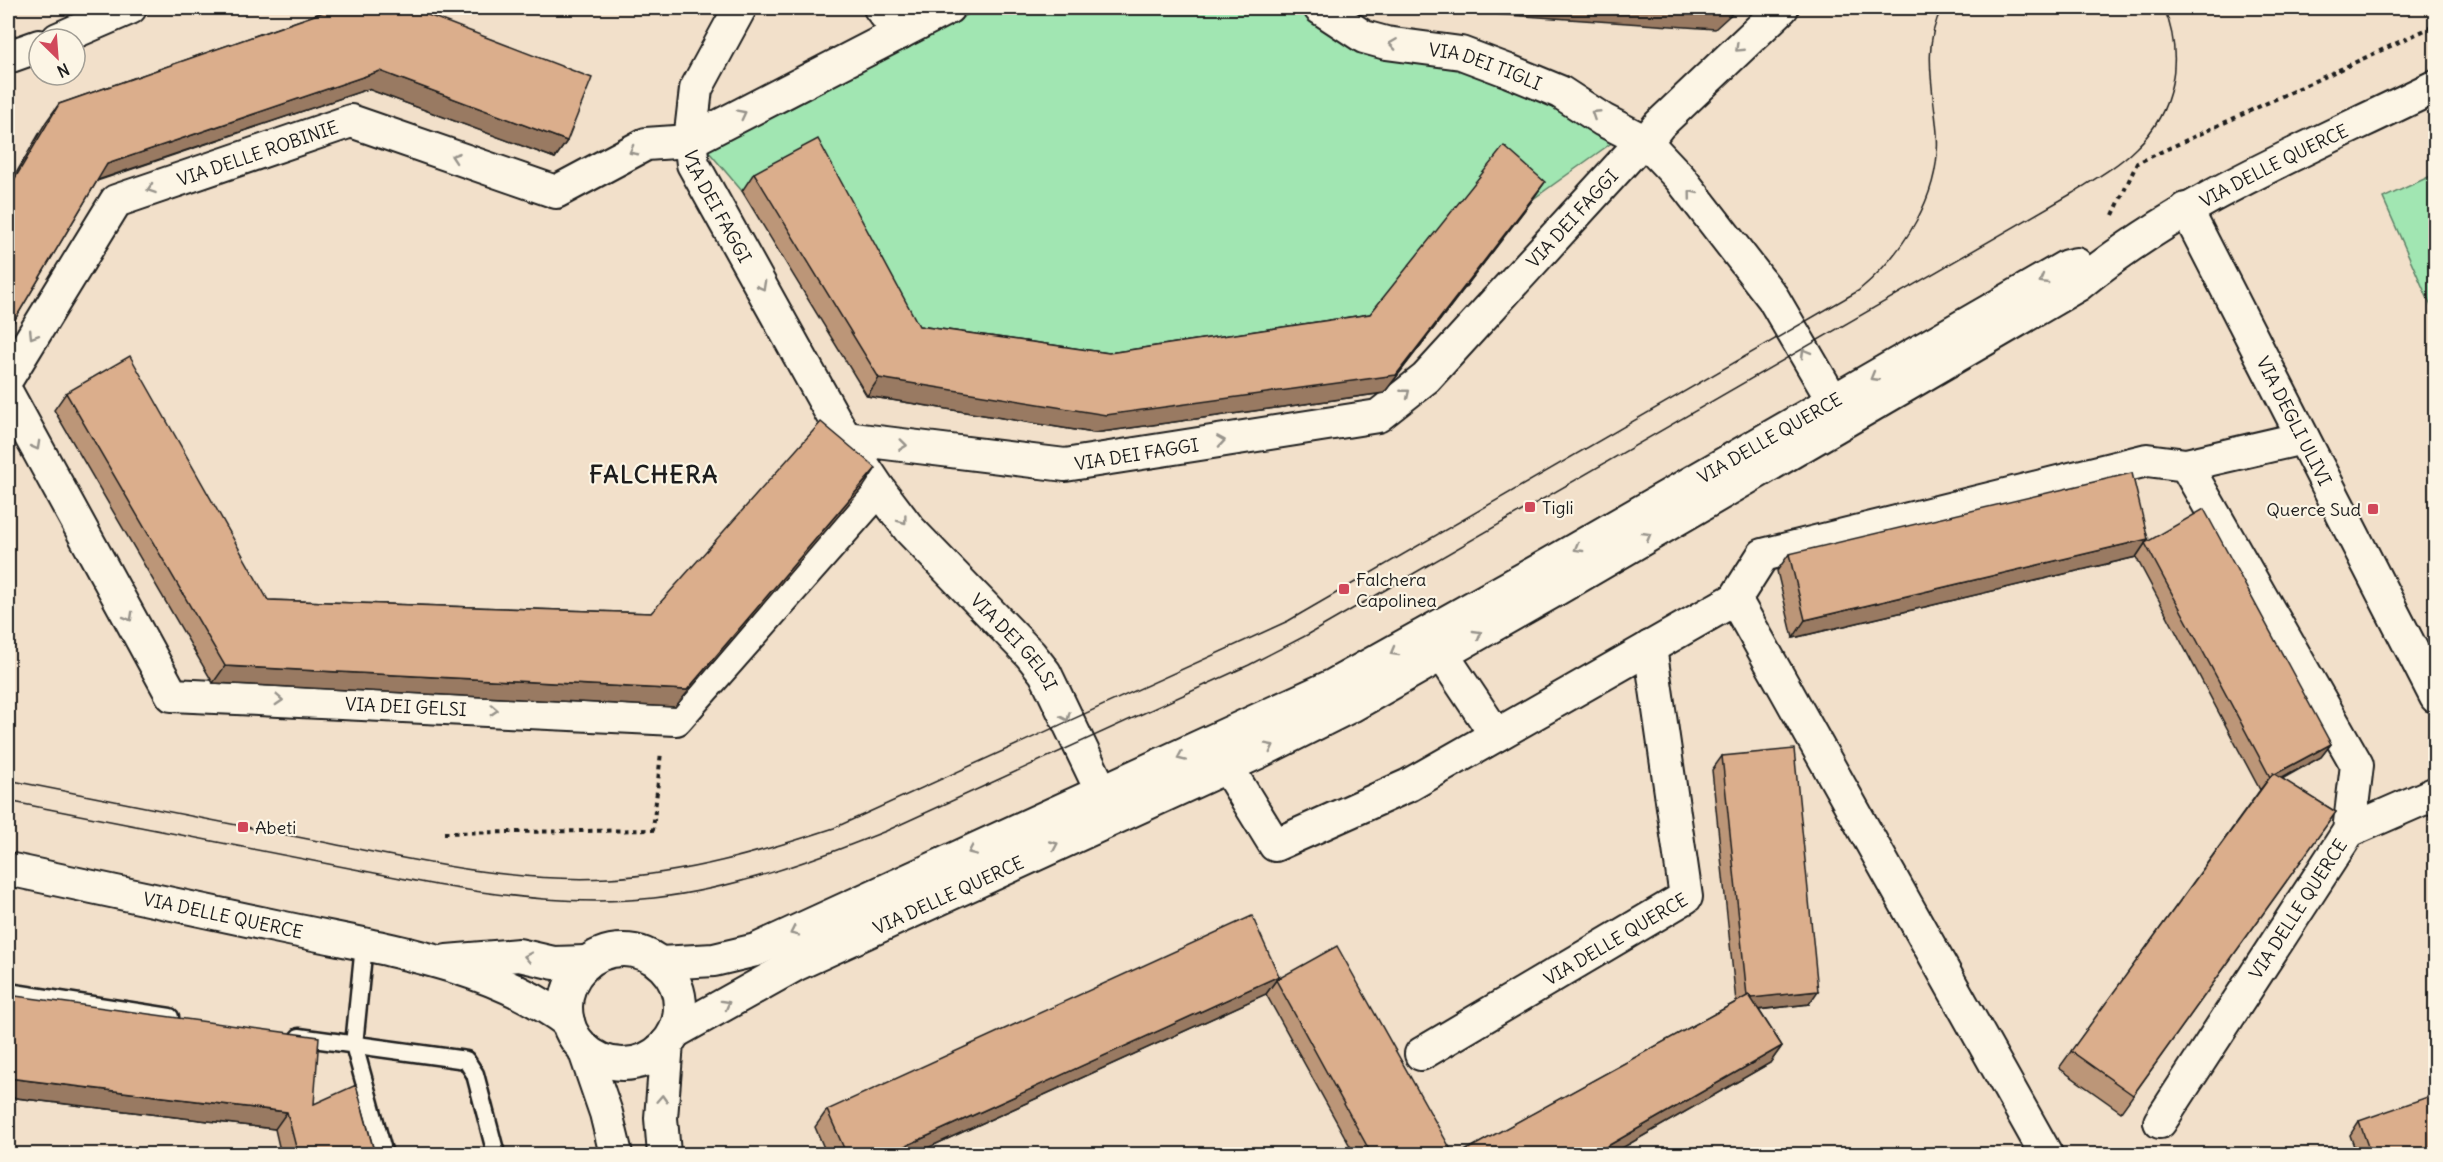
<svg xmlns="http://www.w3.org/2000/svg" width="2443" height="1162" viewBox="0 0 2443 1162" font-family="Delius,sans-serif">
	<rect width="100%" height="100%" fill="#f2e0ca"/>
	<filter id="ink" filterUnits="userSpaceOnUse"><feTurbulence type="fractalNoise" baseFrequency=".0167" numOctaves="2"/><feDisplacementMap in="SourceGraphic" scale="12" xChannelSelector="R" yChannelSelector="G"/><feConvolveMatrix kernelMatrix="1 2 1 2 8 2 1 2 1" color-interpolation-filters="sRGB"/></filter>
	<g filter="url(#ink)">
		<path fill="#a1e6b2" stroke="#5e8167" stroke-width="1.5" d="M980,8h319l60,44 115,17 146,68 -87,62 -41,-35 -135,167 -269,38 -181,-26 -102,-187 -63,35 -39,-46 83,-34z
			M2435,174v141l-52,-117z"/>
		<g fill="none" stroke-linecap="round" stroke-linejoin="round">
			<g stroke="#1c1c1c" stroke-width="21">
				<path id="lane" d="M364,945l-10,100 30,109
					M8,992l162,25
					M299,1037l167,23 9,14 21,80"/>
			</g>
			<g stroke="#1c1c1c" stroke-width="36">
				<g id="street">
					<path id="s1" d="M740,8l-44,81 -6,52 3,23 152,274 34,51 31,41 120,124 15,19 66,138"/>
					<path d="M880,8l20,25"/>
					<path id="s2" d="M1320,8l44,29 22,6 75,10 48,18 51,21 43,28 43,22 34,36 93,120 70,120"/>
					<path d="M58,39l72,-31"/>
					<path d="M8,57l31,-11"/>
					<path id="s3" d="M2186,209l250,488"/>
					<path id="s4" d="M8,377l108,-176 235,-80 205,71 90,-48 44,-3 258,-133"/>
					<path id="s5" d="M8,395l164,300 504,24 203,-230"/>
					<path id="s6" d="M845,438l220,27 313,-49 48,-38 212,-232 8,-4 13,-17 123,-117"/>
					<path d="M2186,465l117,-27"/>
					<path d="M1735,599l28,-44 384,-95 39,5 171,300 -8,66 -189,291"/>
					<path d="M1430,636l66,99"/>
					<path d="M1216,749l59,96 134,-60 326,-186 311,555"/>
					<path d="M2349,831l87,-38"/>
					<path id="s7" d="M8,869c93,20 187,40 281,60 95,20 199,34 279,93"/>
					<circle cx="623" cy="1007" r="57"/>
					<path d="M447,961l72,-6 35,8 32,-1"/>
					<path id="s8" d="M660,963l54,-3 42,-10 578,-265 204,-114 529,-305 9,-2"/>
					<path id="s9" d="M675,1032l120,-67 464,-213 92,-46 199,-113 528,-308c103,-86 237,-139 358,-199"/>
					<path d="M584,1049l22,64 10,41"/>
					<path id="s10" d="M1421,1054l265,-157 -36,-250"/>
					<path d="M664,1154l-3,-36 6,-75"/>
				</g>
			</g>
			<path stroke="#1c1c1c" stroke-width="4" stroke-dasharray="4.5 4.5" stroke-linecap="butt" d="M2113,215l24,-52 299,-138
				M444,833l209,-3 8,-78"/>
			<use href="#lane" stroke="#fcf5e5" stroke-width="16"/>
			<use href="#street" stroke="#fcf5e5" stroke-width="32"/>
			<path stroke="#1c1c1c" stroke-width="1.5" d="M8,780c105,20 210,41 315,62 93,19 190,41 286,36 77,-4 152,-26 225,-50l454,-207 570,-330c45,-37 84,-97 79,-158 -3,-42 -16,-86 5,-125
				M8,801l428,84c71,12 145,21 218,13 80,-9 157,-37 232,-67l363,-166 60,-31 762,-440c22,-14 46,-27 65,-46 39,-37 48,-91 28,-140"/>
		</g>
		<path fill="#bc9678" stroke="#1c1c1c" stroke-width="1.5" d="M335,8l232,133 -12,17 -187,-69 -271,92 -89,150v-144l38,-65 13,-18z
			M754,173l165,153 190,27 261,-39 163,-115 -149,194 -290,40 -227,-37 -125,-205z
			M66,393l202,207 383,13 213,-127 -189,221 -462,-24 -159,-273z
			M2148,539l-12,18 -343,81 -16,-67 12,-17z
			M2145,543l186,201 -10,13 -39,22 54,33 -215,300 -62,-44 201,-278 -124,-233z
			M1722,756l87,248 -50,6 23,36 -12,17 -160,92h-152l278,-153 -24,-232z
			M1279,976l-13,18 -354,161h-85l-12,-28 12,-17z
			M1276,980l178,175h-99l-89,-161z
			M8,1097l306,7 61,51h-94l-6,-26z
			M2359,1121l77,34h-79l-7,-20z"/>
		<path fill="#997a62" stroke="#1c1c1c" stroke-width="1.5" d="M1405,8h333l-23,21z
			M380,71l187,70 -12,17 -187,-69 -273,92 12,-17z
			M1545,182l-12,17 -149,194 -290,40 -227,-37 12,-18 517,-3z
			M876,468l-12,18 -189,221 -462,-24 12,-17 462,24z
			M2148,539l-12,18 -343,81 12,-18z
			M2331,744l-10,13 -61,33 10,-13z
			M1279,976l-13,18 -354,161h-26z
			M1818,991l-9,13 -72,8 10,-14z
			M1782,1046l-12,17 -160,92h-18z
			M8,1078l279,34 -12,17 -267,-32z"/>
		<path fill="#dbae8c" stroke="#1c1c1c" stroke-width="1.5" d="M335,8h75l182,70 -25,63 -187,-70 -273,93 -99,167v-141l51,-86z
			M1671,8h61l-4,3z
			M818,139l101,187 190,27 261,-39 134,-168 41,36 -149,193 -290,40 -227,-37 -125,-205z
			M130,356l138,244 383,13 170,-191 55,46 -189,222 -462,-24 -159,-273z
			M2132,473l16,66 -343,81 -16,-66z
			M2204,509l127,235 -56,30 -2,-1 -3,4 -125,-234z
			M1794,749l24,242 -66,7 -3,-3 -2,1 -25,-240z
			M2273,773l63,39 -203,283 -62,-44z
			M1252,916l27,60 -393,179h-39l-20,-45z
			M1337,946l117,209h-82l-96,-175z
			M8,995l311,42 -5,67 42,-19 19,70h-77l-11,-43 -279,-34z
			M1749,995l33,51 -190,109 -133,-1z
			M2436,1094v61h-65l-12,-34z"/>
		<defs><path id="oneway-chevron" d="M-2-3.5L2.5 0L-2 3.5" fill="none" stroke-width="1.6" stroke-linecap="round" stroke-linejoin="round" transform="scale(1.5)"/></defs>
		<g stroke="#97938b">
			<use href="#oneway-chevron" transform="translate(1393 44) rotate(-172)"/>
			<use href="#oneway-chevron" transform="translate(1739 48) rotate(136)"/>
			<use href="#oneway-chevron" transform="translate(742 114) rotate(-27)"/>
			<use href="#oneway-chevron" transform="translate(1595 114) rotate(-147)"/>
			<use href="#oneway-chevron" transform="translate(633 151) rotate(152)"/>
			<use href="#oneway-chevron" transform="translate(455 157) rotate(-161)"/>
			<use href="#oneway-chevron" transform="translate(151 189) rotate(161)"/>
			<use href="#oneway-chevron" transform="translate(1692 194) rotate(-129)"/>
			<use href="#oneway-chevron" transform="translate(2043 280) rotate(150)"/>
			<use href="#oneway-chevron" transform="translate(762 286) rotate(61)"/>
			<use href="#oneway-chevron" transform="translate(33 335) rotate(122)"/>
			<use href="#oneway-chevron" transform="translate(1805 353) rotate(-120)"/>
			<use href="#oneway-chevron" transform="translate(1874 377) rotate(150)"/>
			<use href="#oneway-chevron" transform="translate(1406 393) rotate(-39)"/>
			<use href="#oneway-chevron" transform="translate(1221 441) rotate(-9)"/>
			<use href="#oneway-chevron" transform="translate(903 445) rotate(7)"/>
			<use href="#oneway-chevron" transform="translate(36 446) rotate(61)"/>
			<use href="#oneway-chevron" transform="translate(903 520) rotate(53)"/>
			<use href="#oneway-chevron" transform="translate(1647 536) rotate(-30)"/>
			<use href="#oneway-chevron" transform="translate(1578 548) rotate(150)"/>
			<use href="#oneway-chevron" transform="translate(129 617) rotate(61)"/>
			<use href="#oneway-chevron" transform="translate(1478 634) rotate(-30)"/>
			<use href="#oneway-chevron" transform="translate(1394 652) rotate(151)"/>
			<use href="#oneway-chevron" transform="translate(279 700) rotate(3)"/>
			<use href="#oneway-chevron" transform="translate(494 710) rotate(3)"/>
			<use href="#oneway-chevron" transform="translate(1066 717) rotate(66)"/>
			<use href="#oneway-chevron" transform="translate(1270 747) rotate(-27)"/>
			<use href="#oneway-chevron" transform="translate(1181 757) rotate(156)"/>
			<use href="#oneway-chevron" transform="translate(1054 845) rotate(-24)"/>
			<use href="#oneway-chevron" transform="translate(972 851) rotate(156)"/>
			<use href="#oneway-chevron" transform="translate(794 932) rotate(154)"/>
			<use href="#oneway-chevron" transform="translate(528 957) rotate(-169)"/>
			<use href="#oneway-chevron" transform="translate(726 1004) rotate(-29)"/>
			<use href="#oneway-chevron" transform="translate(662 1099) rotate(-87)"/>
		</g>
	</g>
	<g fill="#d1495b" stroke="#fcf5e5" stroke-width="2">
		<rect x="1524" y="501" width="12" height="12" rx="3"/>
		<rect x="2367" y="503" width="12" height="12" rx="3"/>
		<rect x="1338" y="583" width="12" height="12" rx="3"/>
		<rect x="237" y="821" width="12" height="12" rx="3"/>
	</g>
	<g text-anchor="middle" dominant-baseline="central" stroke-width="4.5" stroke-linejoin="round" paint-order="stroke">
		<g font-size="18" fill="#1c1c1c" stroke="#fcf5e5">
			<text stroke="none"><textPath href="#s2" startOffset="178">VIA DEI TIGLI</textPath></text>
			<text stroke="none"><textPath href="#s4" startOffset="356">VIA DELLE ROBINIE</textPath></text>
			<text stroke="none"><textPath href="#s9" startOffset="1821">VIA DELLE QUERCE</textPath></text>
			<text stroke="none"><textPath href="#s1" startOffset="216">VIA DEI FAGGI</textPath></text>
			<text stroke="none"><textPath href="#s6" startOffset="816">VIA DEI FAGGI</textPath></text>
			<text stroke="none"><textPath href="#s3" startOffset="238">VIA DEGLI ULIVI</textPath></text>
			<text stroke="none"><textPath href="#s8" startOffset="1234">VIA DELLE QUERCE</textPath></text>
			<text stroke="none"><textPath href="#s6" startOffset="294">VIA DEI FAGGI</textPath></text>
			<text stroke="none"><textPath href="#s1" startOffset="747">VIA DEI GELSI</textPath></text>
			<text stroke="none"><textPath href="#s5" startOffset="576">VIA DEI GELSI</textPath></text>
			<text stroke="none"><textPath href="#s9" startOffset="306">VIA DELLE QUERCE</textPath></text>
			<text transform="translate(2298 909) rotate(-57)">VIA DELLE QUERCE</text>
			<text stroke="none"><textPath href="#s7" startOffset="220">VIA DELLE QUERCE</textPath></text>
			<text stroke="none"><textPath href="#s10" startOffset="226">VIA DELLE QUERCE</textPath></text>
		</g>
		<g font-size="18" fill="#1c1c1c" stroke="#fcf5e5" text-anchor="start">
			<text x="1542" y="507">Tigli</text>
			<text x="2361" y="509" text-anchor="end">Querce Sud</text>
			<text x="1356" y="579">Falchera<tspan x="1356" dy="21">Capolinea</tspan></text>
			<text x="255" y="827">Abeti</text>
		</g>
		<g font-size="24" font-weight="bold" letter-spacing="1.5" fill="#1c1c1c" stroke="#fcf5e5">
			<text x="654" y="474">FALCHERA</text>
		</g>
	</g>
	<rect width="2443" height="1162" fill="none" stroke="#fcf5e5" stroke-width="30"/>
	<rect x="15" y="15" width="2413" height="1132" fill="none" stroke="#1c1c1c" stroke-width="2" filter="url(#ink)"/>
	<g transform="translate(57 57) rotate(155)"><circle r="28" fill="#fcf5e5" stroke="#a29e95" stroke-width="1.5"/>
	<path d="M0-4.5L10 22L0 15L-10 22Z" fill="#d1495b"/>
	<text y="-9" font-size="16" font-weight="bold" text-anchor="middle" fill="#1c1c1c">N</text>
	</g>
</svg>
